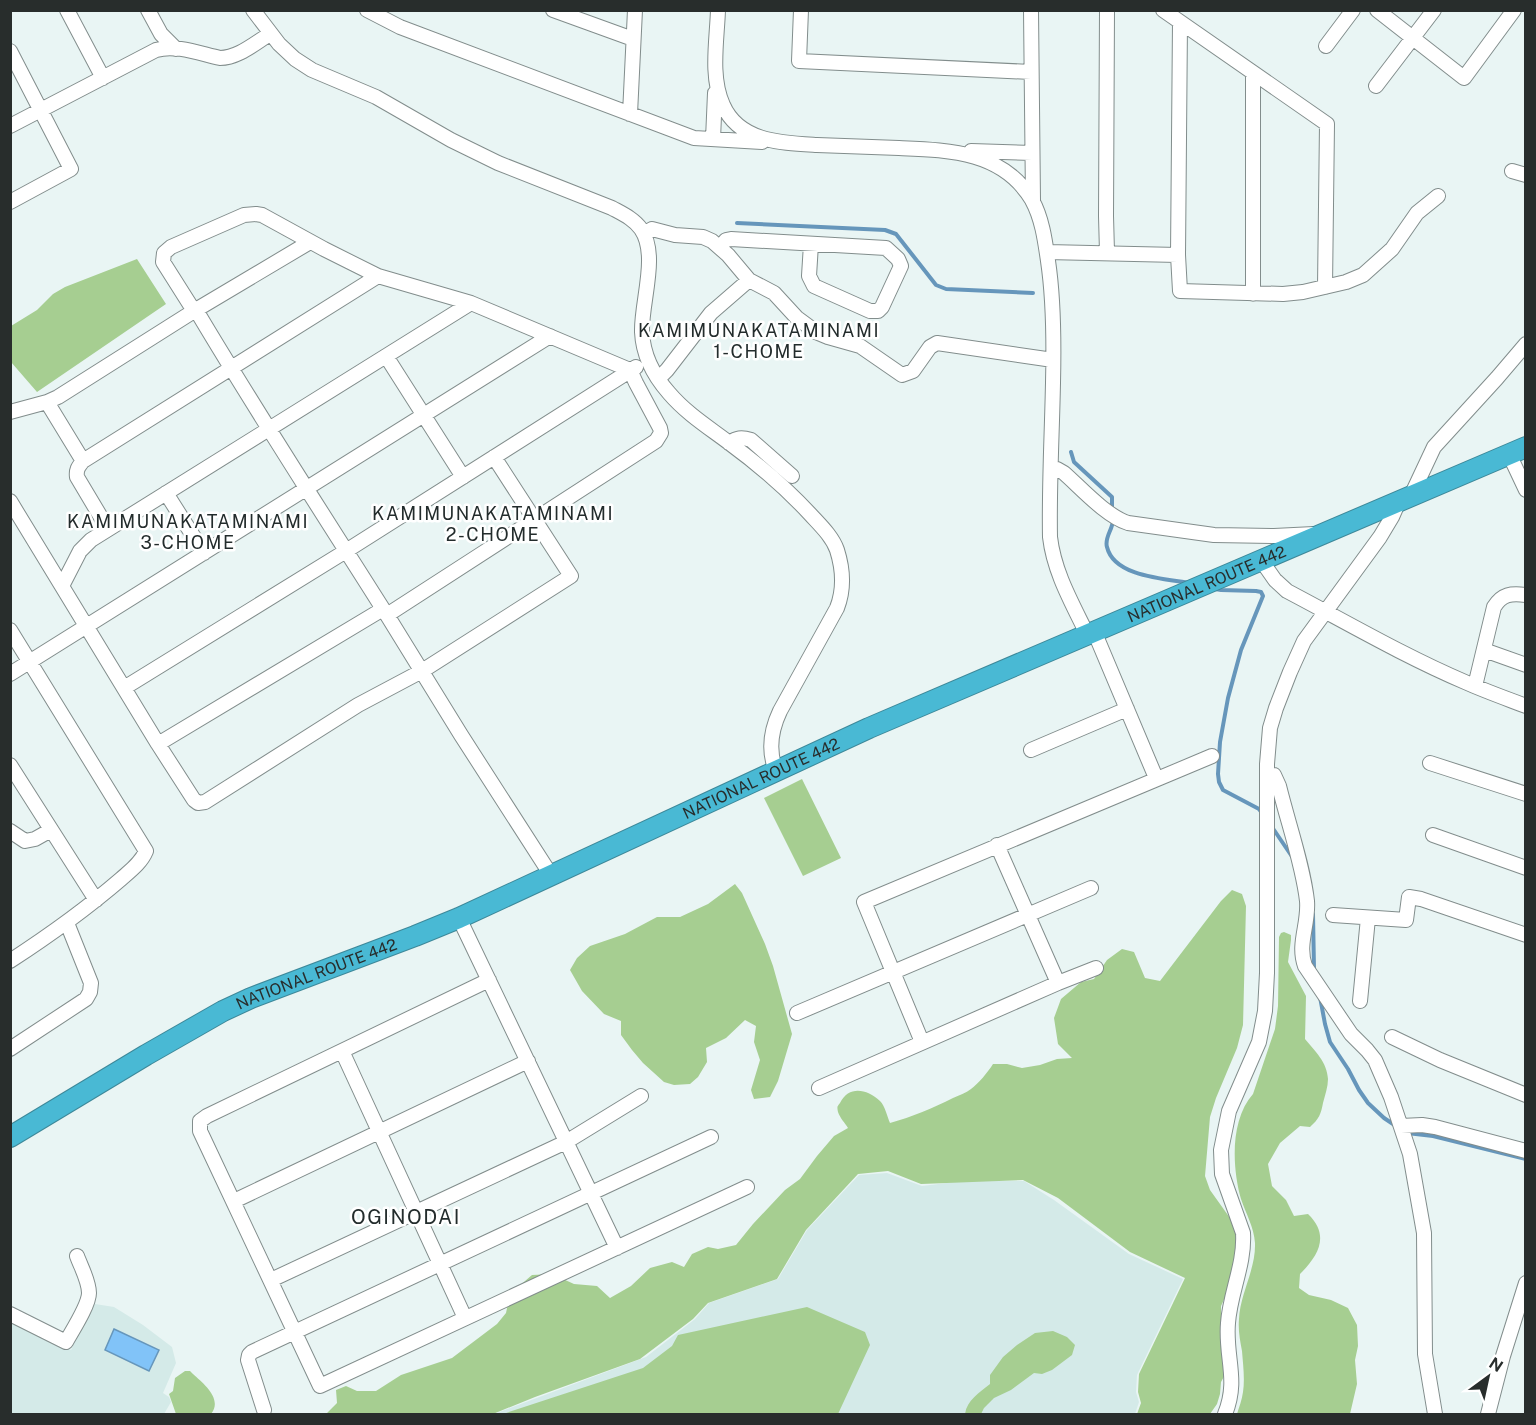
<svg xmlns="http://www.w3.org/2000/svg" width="1536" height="1425" viewBox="0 0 1536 1425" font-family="'Public Sans',sans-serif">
	<rect width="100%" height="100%" fill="#e9f5f4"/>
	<path fill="#d4eae8" d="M887,1173l35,13 41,-5h61l30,19 75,54 54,25 -46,96 -1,17 3,10 -4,12h-641l152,-57 49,-38 14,-16 69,-24 29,-49 52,-55z
		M95,1304l19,3 29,18 29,22 4,16 -13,30 6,4 2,5 -7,12h-153l-1,-96 61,32 22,-45z"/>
	<path fill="#a6ce91" d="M137,259l29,45 -129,88 -26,-30v-36l26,-16 16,-16 12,-7z
		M802,779l39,79 -38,18 -39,-78z
		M735,884l7,9 23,51 8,22 19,68 -14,47 -8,16 -16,2 -3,-9 9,-30 -6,-18 2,-16 -11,-6 -19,18 -20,10 1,14 -9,15 -8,7 -16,1 -10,-3 -21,-19 -11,-13 -11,-15v-14l-17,-7 -22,-23 -12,-21 7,-12 13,-12 35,-12 32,-17h23l28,-13z
		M1232,890l10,4 4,12 -3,119 -6,23 -21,50 -6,19 -5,59 5,14 20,28 11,22 -10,34 -3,17 -7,15v13l5,54 -5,9 -1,12 -3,10 -7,10h-73l4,-11 -3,-11 1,-18 46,-96 -55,-26 -72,-54 -35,-18 -102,4 -33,-13 -30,3 -52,56 -29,49 -69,24 -15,16 -53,40 -105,38 -42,17h-167l11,-11 -1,-13 10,-4 11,5h19l25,-16 51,-17 45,-34 9,-11 4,-19 22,-19 20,-1 22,10 23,2 13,12 21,-12 19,-18 22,-6 12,5 8,-13 16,-7 10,2 18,-4 17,-21 32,-34 15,-11 17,-23 17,-20 14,-8c-3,-5 -8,-10 -10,-16 -1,-6 -1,-5 2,-9 9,-18 27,-14 40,-2 5,5 7,15 10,22 22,-6 43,-15 63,-25 6,-3 13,-5 18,-9 7,-5 17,-17 22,-25h14l15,4 18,-3 17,-6 15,-1 -14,-14 -4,-26 7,-19 20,-17 13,-3 13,-19 15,-11 12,3 11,26 15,3 61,-80z
		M1284,932l7,3v5l-3,22 18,34 -1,43c10,12 22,23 23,40 0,8 -3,16 -5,24 -2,11 -4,16 -13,24l-10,-1 -20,17 -12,21 4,22 14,14 8,16 14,-2c22,21 11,41 -8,60l-1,14 10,7 22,5 17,8 9,17 1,21 -3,14 2,24 -7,30h-113c2,-7 5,-14 6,-22 2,-13 0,-28 -1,-41 -2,-11 -4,-21 -3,-32 1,-25 17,-50 16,-76 -1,-16 -9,-29 -14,-44 -9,-32 -11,-79 12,-105l22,-65 3,-23 1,-69 2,-4z
		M807,1307l58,25 5,13 -32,69h-335l140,-46 29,-22 6,-11z
		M1053,1331l14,6 8,8 -3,10 -20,15 -10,4 -8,-1 -23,17 -17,8 -10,10 -3,6h-16c2,-14 14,-21 25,-30v-9l13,-18 14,-12 18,-12z
		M185,1371h5l3,3c11,10 30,25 18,40h-35l-7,-20 4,-3 2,-13z"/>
	<path fill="#81c3f8" stroke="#6696bb" stroke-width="1.5" d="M114,1329l45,21 -10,21 -44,-21z"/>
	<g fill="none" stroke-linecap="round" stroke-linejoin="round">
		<path stroke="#6696bb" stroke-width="4" d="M737,223l148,7 11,4 40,51 10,4 87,4
			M1071,452l3,10 38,35v15
			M1113,520c0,9 -9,18 -6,27 7,30 59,32 83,36
			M1215,589l6,1 35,1 5,1 2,4 -22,54 -13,48 -8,44 -2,32 1,8 4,8 36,19 3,4
			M1272,827l21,31
			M1313,914l1,55
			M1320,997l5,27 5,18 18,27 11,21 9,13 16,15 12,8
			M1407,1133l26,3 93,23"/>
		<g stroke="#828d8c" stroke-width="16">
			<path id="minor" d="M67,10l36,68
				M148,10l13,24 15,15
				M253,10l26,34 16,15 17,11 64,27 75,43 47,23 114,45c11,6 22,11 29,21 18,26 0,73 1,103 1,23 12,44 27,61 17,20 39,34 59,49 30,22 57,45 82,72 10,11 22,22 27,36 6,19 7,40 0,58l-57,103c-9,19 -12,40 -4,60
				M367,10l33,17 294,111 68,4
				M553,10l80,29
				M718,10c-1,30 -8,67 5,95 16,37 59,38 94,40 27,1 54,2 82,3 49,2 104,3 133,52 10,18 13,40 16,61 6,40 6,81 5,122 -1,51 -4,103 -3,154 4,35 22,66 37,97
				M801,10l-2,51 232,11
				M1031,10l2,191
				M1163,10l164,114 -2,163
				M1377,10l87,68 50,-68
				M1180,22l-2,233 2,36 103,3 20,-2 43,-10 17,-7 29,-26 25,-36 21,-17
				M1326,46l27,-36
				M10,51l61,118 -61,33
				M1253,74v220
				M1376,86l58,-76
				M630,114l5,-104
				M10,126l146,-76c20,-6 45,4 64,8 18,0 35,-15 50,-24
				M713,139l2,-46
				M971,151l61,2
				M1512,171l14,4
				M644,234l8,-5 23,6 28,2 9,4 16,14 21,25 25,13 23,25 19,14 12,5 32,9 42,29 11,-4 17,-24 7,-4 116,17
				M720,247l6,-7 5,-1 155,9 12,11 3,7 -19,41 -4,4h-8l-56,-25 -5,-10 2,-32
				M1047,252l131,3
				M1107,252l-1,-36 1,-206
				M386,356l77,121
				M657,377l6,-3 4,-4 44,-57 38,-33
				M47,402l36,59
				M10,412l37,-10 11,-5 136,-86 116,-69
				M729,443c8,-5 12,-6 22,-3l41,36
				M1509,454l17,36
				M1051,469h6l7,4c17,15 42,43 64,50l86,12 60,1 40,-2
				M166,493l38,60
				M1411,496l23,-49 63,-69 29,-34
				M10,501l148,243 36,56 4,3 7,-1 153,-97 64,-34 149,-95 -77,-119
				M108,529l-31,-52c-1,-7 1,-10 6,-16l295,-185
				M1261,560l14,20 12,11c59,31 117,65 178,91 20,9 40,16 61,24
				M62,586l18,-35 11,-11 380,-237
				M387,615l269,-174 5,-8 -1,-5 -24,-45 -6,-13 -159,-67 -93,-27 -54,-27 -62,-34 -6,-1 -12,1 -73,32 -7,6 -1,9 31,49 5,4c59,99 122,196 184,294l4,6 74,120 90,140
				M10,630l136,221c-5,12 -16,20 -25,28 -36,31 -71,56 -111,82
				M1094,631l62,147
				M1484,650l42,15
				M10,674l540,-338
				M1475,686l19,-79c8,-13 17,-14 32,-12
				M124,688l222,-137 290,-184
				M158,744l225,-135
				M1031,750l96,-41
				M1430,763l96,31
				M10,765l86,135
				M1267,775h7l5,11c9,37 24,79 28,115 2,23 -10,43 -2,65l46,68 16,16 8,10 16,37 19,57 14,79 1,121 10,60
				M10,831l15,10 10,-2 16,-9
				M1433,835l93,33
				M997,845l61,138
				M1333,915l73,5 3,-23 12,2 105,36
				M459,918l158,330
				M489,980l-282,136 -7,5v10l120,255 427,-199
				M1360,1001l8,-83
				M797,1013l294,-125
				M1392,1037l48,23 86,35
				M922,1042l-58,-140 348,-146
				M10,1049l76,-50 4,-7 1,-9 -24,-60
				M342,1051l123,267
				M819,1088l239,-105 38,-15
				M1401,1126l21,-1 13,2 91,24
				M234,1201l294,-140
				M271,1280l295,-138 75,-46
				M10,1314l56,28c6,-11 23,-37 23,-49 0,-12 -8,-26 -12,-37
				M264,1410l-16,-50 1,-5 3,-3 459,-215
				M1225,1414c14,-34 0,-57 3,-91 2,-30 17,-59 15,-90l-21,-59 -1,-24 8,-39 30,-69 6,-31 2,-38v-209l3,-36 6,-20 14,-36 14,-31 76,-104 12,-20 7,-16
				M1488,1414l15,-58 23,-73"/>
		</g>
		<g stroke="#3d8899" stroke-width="22">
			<g id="highway">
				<path id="s1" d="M10,1137l136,-82 77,-44 28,-13 164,-62 44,-18 410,-190 657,-281"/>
			</g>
		</g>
		<use href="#minor" stroke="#fff" stroke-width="14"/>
		<use href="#highway" stroke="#49b9d4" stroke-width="20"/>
	</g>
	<g text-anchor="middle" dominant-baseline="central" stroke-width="5" stroke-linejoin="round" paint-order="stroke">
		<g font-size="16" fill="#282d2c" stroke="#fff">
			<text stroke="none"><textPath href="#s1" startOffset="1320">NATIONAL ROUTE 442</textPath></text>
			<text stroke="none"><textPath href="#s1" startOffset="834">NATIONAL ROUTE 442</textPath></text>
			<text stroke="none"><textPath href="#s1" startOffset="348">NATIONAL ROUTE 442</textPath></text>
		</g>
		<g font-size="18" letter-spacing="1.5" fill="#232c2c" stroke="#fff">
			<text x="759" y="330">KAMIMUNAKATAMINAMI<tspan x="759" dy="21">1-CHOME</tspan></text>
			<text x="493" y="513">KAMIMUNAKATAMINAMI<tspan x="493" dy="21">2-CHOME</tspan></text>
			<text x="188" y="521">KAMIMUNAKATAMINAMI<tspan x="188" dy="21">3-CHOME</tspan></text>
		</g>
		<g font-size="20" letter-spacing="1.5" fill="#232c2c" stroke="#fff">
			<text x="406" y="1217">OGINODAI</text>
		</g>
	</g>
	<rect width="1536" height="1425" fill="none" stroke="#282d2c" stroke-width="24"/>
	<g transform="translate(1488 1377) rotate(33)" stroke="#ffffff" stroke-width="4.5" paint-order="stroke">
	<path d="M0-4.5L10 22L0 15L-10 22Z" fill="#282d2c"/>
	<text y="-9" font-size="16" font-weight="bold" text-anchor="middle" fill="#282d2c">N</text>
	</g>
</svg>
